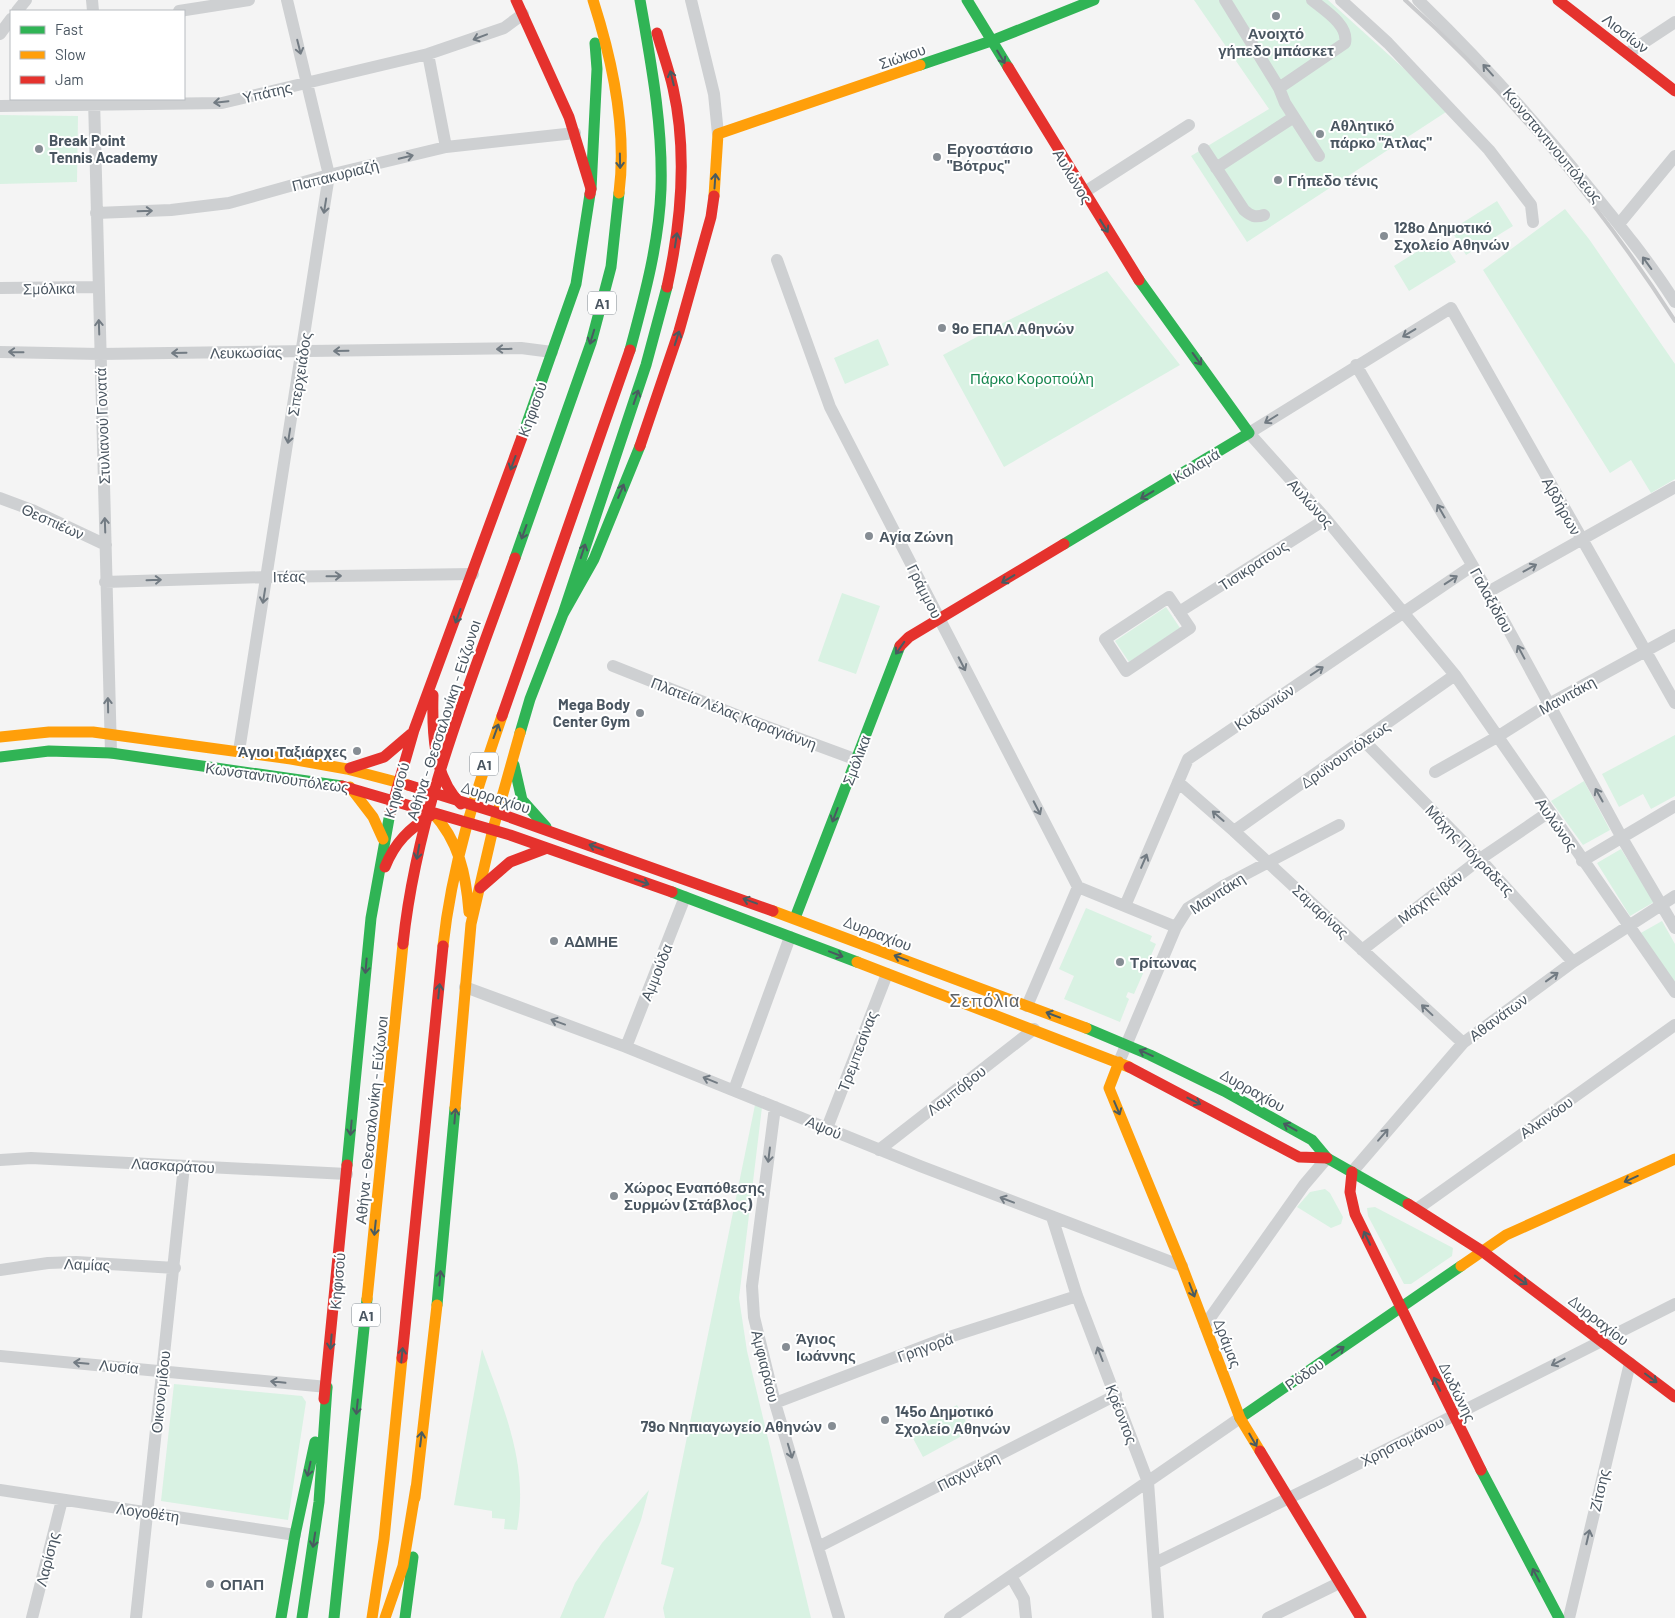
<svg xmlns="http://www.w3.org/2000/svg" width="1675" height="1618" viewBox="0 0 1675 1618" font-family="Barlow,sans-serif">
	<rect width="100%" height="100%" fill="#f4f4f4"/>
	<path fill="#d9f2e3" d="M1194,0h134l82,74 36,38 -199,130 -56,-86 78,-47z
		M0,115l78,1 -1,66 -77,2z
		M1497,201l16,25 -47,29 -15,-25z
		M1565,209l24,30 86,125v115l-24,14 -20,-33 -21,13 -127,-203z
		M1440,237l16,25 -47,29 -15,-25z
		M1107,271l73,94 -176,102 -61,-112 60,-32z
		M878,339l11,26 -44,19 -11,-26z
		M842,593l38,13 -24,68 -38,-13z
		M1166,607l14,21 -51,34 -14,-21z
		M1675,735v61l-24,13 -8,-15 -24,13 -17,-33z
		M1584,781l26,49 -27,15 -32,-44z
		M1621,849l33,53 -24,14 -33,-53z
		M1086,908l66,28 -2,5 6,3 -22,50 -6,-2 -2,5 3,2 -9,23 -56,-23 10,-23 -15,-7z
		M1662,921l13,23v40l-36,-50z
		M755,1105l7,2 -23,191 8,53 64,267h-146l-2,-10 11,-40 -13,-4z
		M1325,1189l5,4 13,24 -2,7 -10,4 -34,-21 13,-15z
		M1375,1207l78,41 -1,8 -41,28h-7l-36,-68 -1,-8z
		M482,1349c22,61 47,115 35,181l-13,-1 1,-10 -13,-1v-7l-38,-6z
		M174,1384l128,12 4,6 -18,118 -127,-19z
		M957,1405l14,26 -48,26 -14,-26z
		M649,1490l-8,30 -37,98h-44l15,-35 27,-40z"/>
	<g fill="none" stroke-linecap="round" stroke-linejoin="round">
		<path stroke="#ced0d2" stroke-width="12" d="M92,0l1,11
			M691,0l23,94 4,40
			M1225,0l54,88 6,15 34,53
			M1341,0l47,43 101,107 42,55 2,17
			M1418,0c61,59 114,118 168,184 31,38 63,77 89,118
			M17,11l9,-11
			M179,11l70,-11
			M0,34l11,-15
			M1628,53l47,-31
			M428,54l18,93
			M1279,88l66,-45c4,-18 -21,-33 -33,-43
			M94,99l17,654
			M0,106l222,-3 206,-49 76,-26 19,-14
			M1204,149l40,61c7,6 11,8 20,5
			M1216,168l78,-51
			M1083,193l106,-68
			M96,213l75,-3 58,-7 100,-28 117,-28 129,-14
			M1619,224l56,-68
			M777,260l53,147 248,480 98,40
			M0,288l97,-1
			M0,352l100,2 421,-6 31,4
			M1356,365l132,227 134,246 53,90
			M0,498l32,12 74,35
			M105,582l162,-5 206,-3
			M1488,592l187,-105
			M1169,597l21,31 -64,43 -21,-32z
			M1179,612l147,-93
			M613,666l136,54 108,40
			M1675,703l-224,-395 -202,125 77,86 129,156 220,317
			M1364,741l116,118 93,103
			M239,751l90,-576 -42,-175
			M1435,772l62,-35 52,-33 126,-69
			M1178,782l56,49 229,212
			M1234,831l221,-156
			M1582,861l93,-55
			M1125,906l63,-147 284,-193
			M1362,950l118,-91 69,-47
			M465,987l161,60 294,119 262,100
			M1027,1006l51,-119
			M626,1047l59,-150
			M1119,1062l57,-135 12,-19 35,-22 116,-61
			M734,1090l56,-153
			M775,1107l-23,179 2,31 21,86 64,215
			M827,1128l60,-154
			M879,1150l155,-121
			M0,1160l31,-2 316,16
			M1352,1172l111,-129 110,-81 102,-66
			M1417,1209l258,-184
			M1052,1217l25,79 71,186 10,136
			M0,1270l48,-7 28,-1 99,6
			M1205,1325l99,-140 23,-27
			M0,1356l327,31
			M775,1403l165,-63 137,-44
			M0,1490l295,45
			M820,1546l296,-151
			M1155,1563l171,-83 349,-176
			M1011,1576l13,23 2,19
			M32,1618l30,-118
			M136,1618l48,-452
			M950,1618l290,-200
			M1268,1618l71,-35
			M1569,1618l61,-255"/>
		<path stroke="#30b455" stroke-width="11" d="M967,0l41,67
			M920,65l71,-24 103,-41
			M591,189l6,-120 -2,-26
			M630,350c14,-52 29,-106 31,-161 2,-64 -10,-126 -21,-189
			M522,437l54,-153 14,-90
			M1064,544l185,-111 -110,-153
			M515,558l76,-215 20,-76 8,-74
			M563,614l83,-249 21,-78
			M520,733l10,-34 33,-85 31,-55 46,-113
			M0,757l49,-6 62,2 231,33
			M514,765l8,35 24,27
			M672,892l185,70
			M795,918l105,-272
			M1086,1028l64,27 74,36 88,49 15,18 81,46
			M347,1165l24,-247 19,-105
			M437,1305l18,-197
			M1240,1418l221,-152
			M1481,1470l78,148
			M281,1618l14,-83 20,-93
			M302,1618l17,-116 8,-115
			M334,1618l33,-319
			M405,1618l8,-61"/>
		<path stroke="#ff9f0a" stroke-width="11" d="M593,0c19,59 34,131 26,193
			M714,196l4,-62 202,-69
			M0,737l49,-5h44l198,27 56,10 61,16
			M350,787l23,30 10,22
			M432,812c27,29 34,62 37,100
			M773,911l313,117
			M443,946c9,-83 32,-151 59,-230
			M857,962l272,105
			M1119,1062l-10,26 73,178 58,152 20,33
			M455,1108l16,-184 22,-95 27,-96
			M1461,1266l45,-31 169,-76
			M367,1299l36,-355
			M415,1498l22,-193
			M372,1618l12,-79 18,-181
			M385,1618l18,-52 13,-79"/>
		<path stroke="#e5322d" stroke-width="11" d="M516,0l53,117 22,72 -1,5
			M1558,0l117,91
			M657,33c5,18 12,37 16,55 15,66 8,135 -6,199
			M1008,67l131,213
			M640,446l39,-115 32,-114 3,-21
			M900,646l9,-9 155,-93
			M433,695c-1,36 0,82 28,109
			M502,716l128,-366
			M350,768l34,-11 27,-23
			M408,785l90,28 275,98
			M342,786l168,49 162,57
			M390,813l24,-83 108,-293
			M385,867c10,-25 24,-38 46,-52
			M480,888l30,-26 37,-14
			M403,944c14,-134 67,-260 112,-386
			M1129,1067l170,90 28,1
			M1352,1172l-2,20 5,22 126,256
			M1408,1204l74,47 193,146
			M402,1358l41,-412
			M324,1399l23,-234
			M1260,1451l101,167"/>
		<path stroke="#c9cacc" stroke-width="4" d="M1405,0c101,90 197,207 270,321"/>
	</g>
	<defs><path id="oneway-shaft" d="M-6 0H5M1.5-3L5.5 0L1.5 3" fill="none" stroke-width="1.6" stroke-linecap="round" stroke-linejoin="round" transform="scale(1.25)"/></defs>
	<g stroke="#727b83">
		<use href="#oneway-shaft" transform="translate(480 37) rotate(159)"/>
		<use href="#oneway-shaft" transform="translate(299 47) rotate(76)"/>
		<use href="#oneway-shaft" transform="translate(1488 70) rotate(-132)"/>
		<use href="#oneway-shaft" transform="translate(221 102) rotate(174)"/>
		<use href="#oneway-shaft" transform="translate(406 157) rotate(-13)"/>
		<use href="#oneway-shaft" transform="translate(325 206) rotate(99)"/>
		<use href="#oneway-shaft" transform="translate(145 211) rotate(-2)"/>
		<use href="#oneway-shaft" transform="translate(1647 263) rotate(-126)"/>
		<use href="#oneway-shaft" transform="translate(99 327) rotate(-92)"/>
		<use href="#oneway-shaft" transform="translate(1409 333) rotate(149)"/>
		<use href="#oneway-shaft" transform="translate(504 349) rotate(179)"/>
		<use href="#oneway-shaft" transform="translate(341 351) rotate(179)"/>
		<use href="#oneway-shaft" transform="translate(16 352) rotate(-179)"/>
		<use href="#oneway-shaft" transform="translate(179 353) rotate(179)"/>
		<use href="#oneway-shaft" transform="translate(1271 419) rotate(148)"/>
		<use href="#oneway-shaft" transform="translate(289 436) rotate(99)"/>
		<use href="#oneway-shaft" transform="translate(1441 511) rotate(-120)"/>
		<use href="#oneway-shaft" transform="translate(105 525) rotate(-92)"/>
		<use href="#oneway-shaft" transform="translate(1530 568) rotate(-29)"/>
		<use href="#oneway-shaft" transform="translate(334 576) rotate(-1)"/>
		<use href="#oneway-shaft" transform="translate(154 580) rotate(-2)"/>
		<use href="#oneway-shaft" transform="translate(1451 580) rotate(-33)"/>
		<use href="#oneway-shaft" transform="translate(264 596) rotate(99)"/>
		<use href="#oneway-shaft" transform="translate(1521 652) rotate(-118)"/>
		<use href="#oneway-shaft" transform="translate(962 664) rotate(63)"/>
		<use href="#oneway-shaft" transform="translate(1317 671) rotate(-34)"/>
		<use href="#oneway-shaft" transform="translate(108 705) rotate(-91)"/>
		<use href="#oneway-shaft" transform="translate(1599 795) rotate(-119)"/>
		<use href="#oneway-shaft" transform="translate(1037 808) rotate(63)"/>
		<use href="#oneway-shaft" transform="translate(1218 816) rotate(-139)"/>
		<use href="#oneway-shaft" transform="translate(1144 861) rotate(-67)"/>
		<use href="#oneway-shaft" transform="translate(1552 977) rotate(-36)"/>
		<use href="#oneway-shaft" transform="translate(1427 1010) rotate(-137)"/>
		<use href="#oneway-shaft" transform="translate(558 1022) rotate(-160)"/>
		<use href="#oneway-shaft" transform="translate(710 1080) rotate(-158)"/>
		<use href="#oneway-shaft" transform="translate(1383 1135) rotate(-49)"/>
		<use href="#oneway-shaft" transform="translate(769 1155) rotate(97)"/>
		<use href="#oneway-shaft" transform="translate(1007 1200) rotate(-159)"/>
		<use href="#oneway-shaft" transform="translate(1100 1354) rotate(-111)"/>
		<use href="#oneway-shaft" transform="translate(1558 1362) rotate(153)"/>
		<use href="#oneway-shaft" transform="translate(81 1363) rotate(-175)"/>
		<use href="#oneway-shaft" transform="translate(278 1382) rotate(-174)"/>
		<use href="#oneway-shaft" transform="translate(790 1451) rotate(73)"/>
		<use href="#oneway-shaft" transform="translate(1588 1537) rotate(-77)"/>
	</g>
	<g stroke="#495b60">
		<use href="#oneway-shaft" transform="translate(1001 57) rotate(59)"/>
		<use href="#oneway-shaft" transform="translate(672 78) rotate(-104)"/>
		<use href="#oneway-shaft" transform="translate(620 161) rotate(89)"/>
		<use href="#oneway-shaft" transform="translate(715 181) rotate(-86)"/>
		<use href="#oneway-shaft" transform="translate(1104 226) rotate(58)"/>
		<use href="#oneway-shaft" transform="translate(676 240) rotate(-81)"/>
		<use href="#oneway-shaft" transform="translate(592 337) rotate(107)"/>
		<use href="#oneway-shaft" transform="translate(677 338) rotate(-72)"/>
		<use href="#oneway-shaft" transform="translate(1197 359) rotate(54)"/>
		<use href="#oneway-shaft" transform="translate(636 397) rotate(-71)"/>
		<use href="#oneway-shaft" transform="translate(513 463) rotate(110)"/>
		<use href="#oneway-shaft" transform="translate(621 491) rotate(-67)"/>
		<use href="#oneway-shaft" transform="translate(1147 495) rotate(149)"/>
		<use href="#oneway-shaft" transform="translate(524 532) rotate(110)"/>
		<use href="#oneway-shaft" transform="translate(583 551) rotate(-72)"/>
		<use href="#oneway-shaft" transform="translate(1008 579) rotate(149)"/>
		<use href="#oneway-shaft" transform="translate(458 616) rotate(110)"/>
		<use href="#oneway-shaft" transform="translate(900 648) rotate(125)"/>
		<use href="#oneway-shaft" transform="translate(496 731) rotate(-70)"/>
		<use href="#oneway-shaft" transform="translate(835 815) rotate(111)"/>
		<use href="#oneway-shaft" transform="translate(596 847) rotate(-161)"/>
		<use href="#oneway-shaft" transform="translate(418 852) rotate(100)"/>
		<use href="#oneway-shaft" transform="translate(642 882) rotate(19)"/>
		<use href="#oneway-shaft" transform="translate(750 901) rotate(-160)"/>
		<use href="#oneway-shaft" transform="translate(836 954) rotate(21)"/>
		<use href="#oneway-shaft" transform="translate(901 958) rotate(-159)"/>
		<use href="#oneway-shaft" transform="translate(366 966) rotate(95)"/>
		<use href="#oneway-shaft" transform="translate(439 991) rotate(-84)"/>
		<use href="#oneway-shaft" transform="translate(1053 1015) rotate(-159)"/>
		<use href="#oneway-shaft" transform="translate(1146 1053) rotate(-156)"/>
		<use href="#oneway-shaft" transform="translate(1194 1101) rotate(27)"/>
		<use href="#oneway-shaft" transform="translate(1117 1108) rotate(67)"/>
		<use href="#oneway-shaft" transform="translate(455 1116) rotate(-85)"/>
		<use href="#oneway-shaft" transform="translate(1290 1127) rotate(-151)"/>
		<use href="#oneway-shaft" transform="translate(351 1128) rotate(95)"/>
		<use href="#oneway-shaft" transform="translate(1631 1179) rotate(156)"/>
		<use href="#oneway-shaft" transform="translate(375 1228) rotate(96)"/>
		<use href="#oneway-shaft" transform="translate(1367 1238) rotate(-115)"/>
		<use href="#oneway-shaft" transform="translate(440 1278) rotate(-85)"/>
		<use href="#oneway-shaft" transform="translate(1521 1280) rotate(36)"/>
		<use href="#oneway-shaft" transform="translate(1192 1290) rotate(69)"/>
		<use href="#oneway-shaft" transform="translate(331 1342) rotate(95)"/>
		<use href="#oneway-shaft" transform="translate(1338 1351) rotate(-35)"/>
		<use href="#oneway-shaft" transform="translate(402 1355) rotate(-84)"/>
		<use href="#oneway-shaft" transform="translate(1651 1378) rotate(37)"/>
		<use href="#oneway-shaft" transform="translate(1437 1384) rotate(-116)"/>
		<use href="#oneway-shaft" transform="translate(357 1407) rotate(96)"/>
		<use href="#oneway-shaft" transform="translate(421 1439) rotate(-83)"/>
		<use href="#oneway-shaft" transform="translate(1253 1440) rotate(60)"/>
		<use href="#oneway-shaft" transform="translate(309 1469) rotate(102)"/>
		<use href="#oneway-shaft" transform="translate(314 1540) rotate(99)"/>
		<use href="#oneway-shaft" transform="translate(1536 1575) rotate(-118)"/>
	</g>
	<g fill="#868d94" stroke="#fff" stroke-width="2">
		<circle cx="1276" cy="16" r="5"/>
		<circle cx="1320" cy="134" r="5"/>
		<circle cx="39" cy="149" r="5"/>
		<circle cx="937" cy="157" r="5"/>
		<circle cx="1278" cy="180" r="5"/>
		<circle cx="1384" cy="236" r="5"/>
		<circle cx="942" cy="328" r="5"/>
		<circle cx="869" cy="536" r="5"/>
		<circle cx="640" cy="713" r="5"/>
		<circle cx="357" cy="751" r="5"/>
		<circle cx="554" cy="941" r="5"/>
		<circle cx="1120" cy="962" r="5"/>
		<circle cx="614" cy="1196" r="5"/>
		<circle cx="786" cy="1347" r="5"/>
		<circle cx="885" cy="1420" r="5"/>
		<circle cx="832" cy="1426" r="5"/>
		<circle cx="210" cy="1584" r="5"/>
	</g>
	<g text-anchor="middle" dominant-baseline="central" stroke-width="4" stroke-linejoin="round" paint-order="stroke">
		<g fill="#fff" stroke="#808990" stroke-width="1">
			<rect x="588" y="291.5" width="28" height="23" rx="4"/>
			<rect x="470" y="752.5" width="28" height="23" rx="4"/>
			<rect x="352" y="1303.5" width="28" height="23" rx="4"/>
		</g>
		<g font-size="14" font-weight="bold" fill="#4a5661">
			<text x="602" y="303">Α1</text>
			<text x="484" y="764">Α1</text>
			<text x="366" y="1315">Α1</text>
		</g>
		<g font-size="15" font-weight="bold" fill="#4a5661" stroke="#fff" text-anchor="start">
			<text x="1276" y="33" text-anchor="middle">Ανοιχτό<tspan x="1276" dy="17">γήπεδο μπάσκετ</tspan></text>
			<text x="1330" y="125">Αθλητικό<tspan x="1330" dy="17">πάρκο "Άτλας"</tspan></text>
			<text x="49" y="140">Break Point<tspan x="49" dy="17">Tennis Academy</tspan></text>
			<text x="947" y="148">Εργοστάσιο<tspan x="947" dy="17">"Βότρυς"</tspan></text>
			<text x="1288" y="180">Γήπεδο τένις</text>
			<text x="1394" y="227">128ο Δημοτικό<tspan x="1394" dy="17">Σχολείο Αθηνών</tspan></text>
			<text x="952" y="328">9ο ΕΠΑΛ Αθηνών</text>
			<text x="879" y="536">Αγία Ζώνη</text>
			<text x="630" y="704" text-anchor="end">Mega Body<tspan x="630" dy="17">Center Gym</tspan></text>
			<text x="347" y="751" text-anchor="end">Άγιοι Ταξιάρχες</text>
			<text x="564" y="941">ΑΔΜΗΕ</text>
			<text x="1130" y="962">Τρίτωνας</text>
			<text x="624" y="1187">Χώρος Εναπόθεσης<tspan x="624" dy="17">Συρμών (Στάβλος)</tspan></text>
			<text x="796" y="1338">Άγιος<tspan x="796" dy="17">Ιωάννης</tspan></text>
			<text x="895" y="1411">145ο Δημοτικό<tspan x="895" dy="17">Σχολείο Αθηνών</tspan></text>
			<text x="822" y="1426" text-anchor="end">79ο Νηπιαγωγείο Αθηνών</text>
			<text x="220" y="1584">ΟΠΑΠ</text>
		</g>
		<g font-size="15" fill="#4a5661" stroke="#fff">
			<text transform="translate(1626 33) rotate(38)">Λιοσίων</text>
			<text transform="translate(902 56) rotate(-19)">Σιώκου</text>
			<text transform="translate(267 92) rotate(-13)">Υπάτης</text>
			<text transform="translate(1553 145) rotate(50)">Κωνσταντινουπόλεως</text>
			<text transform="translate(335 175) rotate(-14)">Παπακυριαζή</text>
			<text transform="translate(1073 176) rotate(59)">Αυλώνος</text>
			<text transform="translate(49 288) rotate(-1)">Σμόλικα</text>
			<text transform="translate(246 352) rotate(-1)">Λευκωσίας</text>
			<text transform="translate(299 374) rotate(-81)">Σπερχειάδος</text>
			<text transform="translate(532 409) rotate(-70)">Κηφισού</text>
			<text transform="translate(102 426) rotate(-92)">Στυλιανού Γονατά</text>
			<text transform="translate(1196 465) rotate(-31)">Καλαμά</text>
			<text transform="translate(1311 503) rotate(48)">Αυλώνος</text>
			<text transform="translate(1562 506) rotate(61)">Αβδήρων</text>
			<text transform="translate(53 521) rotate(24)">Θεσπιέων</text>
			<text transform="translate(1253 565) rotate(-33)">Τισικρατους</text>
			<text transform="translate(289 576) rotate(-1)">Ιτέας</text>
			<text transform="translate(925 591) rotate(63)">Γράμμου</text>
			<text transform="translate(1492 600) rotate(61)">Γαλαξιδίου</text>
			<text transform="translate(1567 695) rotate(-29)">Μανιτάκη</text>
			<text transform="translate(1264 707) rotate(-34)">Κυδωνιών</text>
			<text transform="translate(734 713) rotate(21)">Πλατεία Λέλας Καραγιάννη</text>
			<text transform="translate(443 720) rotate(-72)">Αθήνα - Θεσσαλονίκη - Εύζωνοι</text>
			<text transform="translate(1345 754) rotate(-35)">Δρυϊνουπόλεως</text>
			<text transform="translate(856 760) rotate(-69)">Σμόλικα</text>
			<text transform="translate(277 777) rotate(8)">Κωνσταντινουπόλεως</text>
			<text transform="translate(396 790) rotate(-74)">Κηφισού</text>
			<text transform="translate(496 797) rotate(18)">Δυρραχίου</text>
			<text transform="translate(1557 824) rotate(55)">Αυλώνος</text>
			<text transform="translate(1470 850) rotate(46)">Μάχης Πόγραδετς</text>
			<text transform="translate(1217 893) rotate(-33)">Μανιτάκη</text>
			<text transform="translate(1430 897) rotate(-37)">Μάχης Ιβάν</text>
			<text transform="translate(1321 911) rotate(43)">Σαμαρίνας</text>
			<text transform="translate(878 933) rotate(21)">Δυρραχίου</text>
			<text transform="translate(656 972) rotate(-68)">Αμμούδα</text>
			<text transform="translate(1498 1017) rotate(-36)">Αθανάτων</text>
			<text transform="translate(857 1051) rotate(-69)">Τρεμπεσίνας</text>
			<text transform="translate(956 1090) rotate(-38)">Λαμπόβου</text>
			<text transform="translate(1253 1090) rotate(29)">Δυρραχίου</text>
			<text transform="translate(1546 1117) rotate(-35)">Αλκινόου</text>
			<text transform="translate(371 1120) rotate(-84)">Αθήνα - Θεσσαλονίκη - Εύζωνοι</text>
			<text transform="translate(824 1127) rotate(23)">Αψού</text>
			<text transform="translate(173 1165) rotate(3)">Λασκαράτου</text>
			<text transform="translate(87 1264) rotate(2)">Λαμίας</text>
			<text transform="translate(337 1281) rotate(-85)">Κηφισού</text>
			<text transform="translate(1599 1320) rotate(38)">Δυρραχίου</text>
			<text transform="translate(1228 1343) rotate(69)">Δράμας</text>
			<text transform="translate(925 1347) rotate(-20)">Γρηγορά</text>
			<text transform="translate(119 1366) rotate(5)">Λυσία</text>
			<text transform="translate(766 1366) rotate(76)">Αμφιαράου</text>
			<text transform="translate(1304 1374) rotate(-35)">Ρόδου</text>
			<text transform="translate(160 1392) rotate(-84)">Οικονομίδου</text>
			<text transform="translate(1458 1392) rotate(64)">Δωδώνης</text>
			<text transform="translate(1122 1414) rotate(69)">Κρέοντος</text>
			<text transform="translate(1402 1441) rotate(-27)">Χρηστομάνου</text>
			<text transform="translate(968 1471) rotate(-27)">Παχυμέρη</text>
			<text transform="translate(1599 1490) rotate(-77)">Ζίτσης</text>
			<text transform="translate(148 1512) rotate(8)">Λογοθέτη</text>
			<text transform="translate(47 1559) rotate(-76)">Λαρίσης</text>
		</g>
		<g font-size="15" fill="#17864f" stroke="#fff">
			<text x="1032" y="378">Πάρκο Κοροπούλη</text>
		</g>
		<g font-size="18" letter-spacing="1" fill="#5f6368" stroke="#fff">
			<text x="985" y="1000">Σεπόλια</text>
		</g>
	</g>
	<rect x="10" y="10" width="175" height="90" fill="#ffffff" stroke="#b7bbc0"/>
	<rect x="20" y="26" width="25" height="8" fill="#30b455" stroke="#b7bbc0"/>
	<text x="55" y="35" font-size="15" fill="#4a5661">Fast</text>
	<rect x="20" y="51" width="25" height="8" fill="#ff9f0a" stroke="#b7bbc0"/>
	<text x="55" y="60" font-size="15" fill="#4a5661">Slow</text>
	<rect x="20" y="76" width="25" height="8" fill="#e5322d" stroke="#b7bbc0"/>
	<text x="55" y="85" font-size="15" fill="#4a5661">Jam</text>
</svg>
